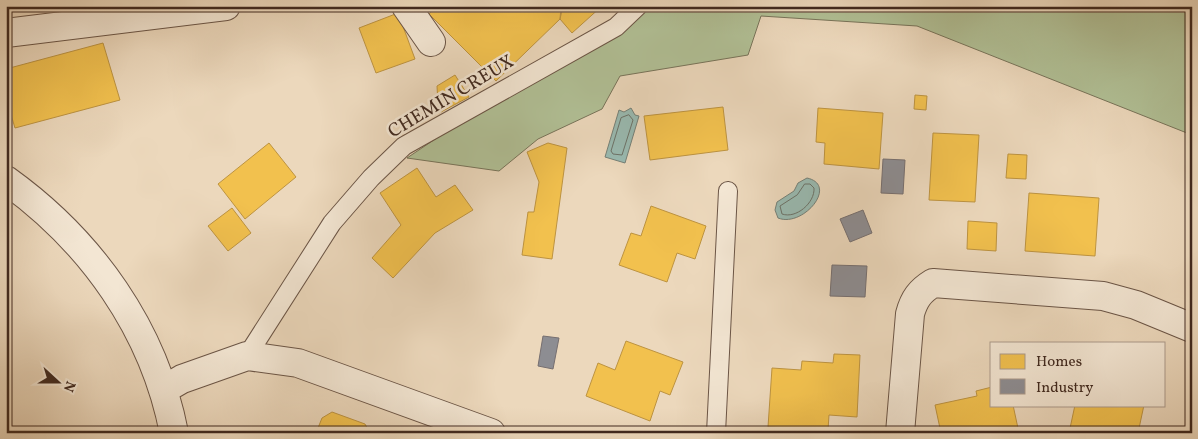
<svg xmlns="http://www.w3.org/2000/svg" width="1198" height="439" viewBox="0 0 1198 439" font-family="Vollkorn,serif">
	<rect width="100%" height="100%" fill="#ecd8bc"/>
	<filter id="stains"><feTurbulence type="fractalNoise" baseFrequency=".004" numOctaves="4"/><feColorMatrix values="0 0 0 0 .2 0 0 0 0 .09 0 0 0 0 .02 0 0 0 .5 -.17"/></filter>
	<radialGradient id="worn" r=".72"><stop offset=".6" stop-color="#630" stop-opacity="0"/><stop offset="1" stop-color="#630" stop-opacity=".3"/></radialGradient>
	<path fill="#b1c096" stroke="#78745a" d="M647,6h545v129l-275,-109 -156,-10 -13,39 -128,21 -18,33 -64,30 -39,32 -92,-13 49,-33 162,-94z"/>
	<path fill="#99bab1" stroke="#758077" d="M631,108l4,7 4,1 -14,47 -20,-6 14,-47 5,2z
		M807,178c32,7 -4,50 -29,40l-3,-8 2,-8 17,-11 4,-8z"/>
	<path fill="#f2c14e" stroke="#bd9340" d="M437,6h123l1,1 -1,12 -64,62 -67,-67z
		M563,6h39l-30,27 -12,-14z
		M398,13l17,46 -39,14 -17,-45z
		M103,43l17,57 -105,28 -9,-30v-29z
		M455,75l14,22 -28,15 -3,-7 -1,-19z
		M915,95l12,1 -1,14 -12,-1z
		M723,107l5,43 -78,10 -6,-44z
		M818,108l65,5 -4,56 -55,-5 1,-21 -9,-1z
		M933,133l46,2 -4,67 -46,-2z
		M269,143l27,34 -51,42 -27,-35z
		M548,143l19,5 -15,111 -30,-4 6,-43h6l5,-30 -12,-30z
		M1008,154l19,1 -1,24 -20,-1z
		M417,168l19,29 19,-12 18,25 -38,23 -42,45 -21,-20 29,-33 -21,-32z
		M1029,193l70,5 -4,58 -70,-5z
		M651,206l55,20 -11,33 -18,-6 -10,29 -48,-17 12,-32 10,3z
		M232,208l19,25 -23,18 -20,-25z
		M968,221l29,2 -1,28 -29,-2z
		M626,341l57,21 -13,33 -10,-4 -10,30 -64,-25 12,-33 17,7z
		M834,354l26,1 -3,62 -28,-2 -1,15 -60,-3 4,-59 29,2 1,-9 31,2z
		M992,387v18h21l6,28h-78l-6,-28 42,-9 -1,-5z
		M1075,405h69l-6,28h-69z
		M332,412l33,12 5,9h-54l6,-15z"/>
	<path fill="#8d8d92" stroke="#766f70" d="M883,159l22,1 -2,34 -22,-1z
		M863,210l9,23 -22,9 -10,-23z
		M832,265l35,1 -2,31 -35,-1z
		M543,336l16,2 -6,31 -15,-3z"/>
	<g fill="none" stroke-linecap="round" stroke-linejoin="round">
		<path stroke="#6c7268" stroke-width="1" d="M629,115l4,5 -11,35 -9,-1 -2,-3 10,-33z
			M805,184h5l4,4c1,15 -18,31 -32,26l-2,-8 17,-11z"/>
		<g stroke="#6b5546" stroke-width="20">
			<path id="lane" d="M247,356l85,-133 39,-45 33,-32 212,-119 22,-21
				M716,433l12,-242"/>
		</g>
		<g stroke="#6b5546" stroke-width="30">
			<path id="street" d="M406,6l25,36
				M6,33l220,-27
				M6,180c85,61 148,149 168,253
				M163,390l19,-11 65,-23 51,7 193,70
				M900,433l10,-119c4,-15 10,-23 23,-31l170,13 33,9 56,23"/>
		</g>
		<use href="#lane" stroke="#f3e6d3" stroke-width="18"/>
		<use href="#street" stroke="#f3e6d3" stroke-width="28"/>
	</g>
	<g text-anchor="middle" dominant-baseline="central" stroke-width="5" stroke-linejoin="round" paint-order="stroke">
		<g font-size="19" fill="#40291f" stroke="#f3e6d3">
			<text transform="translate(451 97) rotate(-31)">CHEMIN CREUX</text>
		</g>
	</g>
	<rect width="1198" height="439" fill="none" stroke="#ecd8bc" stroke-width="25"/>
	<rect x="8" y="8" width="1183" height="424" fill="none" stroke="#40291f" stroke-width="2.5"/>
	<rect x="12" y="12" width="1173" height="414" fill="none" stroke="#40291f"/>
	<rect x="990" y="342" width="175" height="65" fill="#f3e6d3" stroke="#ab9a8b"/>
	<rect x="1000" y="354" width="25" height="15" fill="#f2c14e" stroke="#ab9a8b"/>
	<text x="1036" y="366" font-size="15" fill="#40291f">Homes</text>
	<rect x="1000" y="379" width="25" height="15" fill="#8d8d92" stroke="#ab9a8b"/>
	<text x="1036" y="392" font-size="15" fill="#40291f">Industry</text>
	<g transform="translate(58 382) rotate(111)" stroke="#f3e6d3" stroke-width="4" paint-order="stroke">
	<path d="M0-4L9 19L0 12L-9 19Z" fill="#40291f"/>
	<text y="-8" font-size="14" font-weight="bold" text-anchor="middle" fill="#40291f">N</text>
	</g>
	<rect width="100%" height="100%" filter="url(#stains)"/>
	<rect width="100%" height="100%" fill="url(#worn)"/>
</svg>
